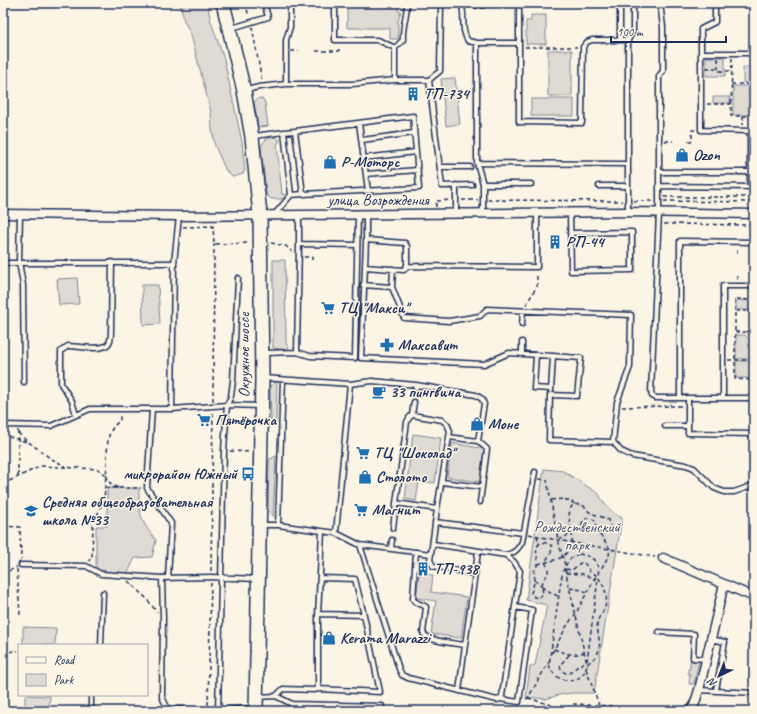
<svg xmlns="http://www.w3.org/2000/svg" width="757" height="714" viewBox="0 0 757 714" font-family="Caveat,sans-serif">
	<rect width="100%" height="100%" fill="#fcf5e5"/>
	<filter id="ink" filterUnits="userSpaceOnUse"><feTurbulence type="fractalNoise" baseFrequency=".025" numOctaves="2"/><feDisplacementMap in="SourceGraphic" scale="8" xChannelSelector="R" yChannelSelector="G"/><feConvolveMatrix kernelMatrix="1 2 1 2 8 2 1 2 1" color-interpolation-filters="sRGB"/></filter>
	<g filter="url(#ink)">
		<path fill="#dfdbd4" stroke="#7d8599" d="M180,3h27l4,19 13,37 18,83 3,28 -2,4 -10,3 -7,-6 -11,-25 -3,-16 -1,-18 -20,-77 -7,-14z
			M347,3h51v8h3l-3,10v18h-8v-11h-43z
			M531,15h15v29h-20v-23h5z
			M548,50h24v46h-24z
			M706,57h19v19h-19z
			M743,67h8v16h-8z
			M455,78l5,46 -14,2 -5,-47z
			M733,86h16v13h5v16h-21z
			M713,97h17v6h-17z
			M259,98l4,1 2,4 3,23 -10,1 -4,-25z
			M531,99h43v17h-43z
			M275,137l5,3 -3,5 5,49 5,1 -5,4h-11l-5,-5 -5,-48 5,-7z
			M273,260h12l1,83 3,4 -2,3 -14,-2z
			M77,278l2,26 -20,1 -2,-26z
			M142,285h16l2,39 -17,1z
			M738,300l13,1 1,1 -1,8h-13l-2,-2v-6z
			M736,335h9l9,8v16h-18z
			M736,361h18v17h-18z
			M277,381l-1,42h-5l-1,-34 1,-4z
			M413,434l28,4 -6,45 -16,-2 -3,20 -11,-2z
			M452,443l33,6 -5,33 -33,-5z
			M276,456l-3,61 -5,-6 1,-49 1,-3z
			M544,469l19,2 36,23c4,10 13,19 23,24l-28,175h-22l-13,2 -13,4 -20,-2 4,-30 5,-2 12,-60 -21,-5z
			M107,488h32c0,26 1,33 17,52l-4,17 -17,1 -9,18 -30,-7v-43h11z
			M419,574l14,1 -2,17 36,5 -6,41 -30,-4 5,-33 -20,-3z
			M23,627l33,1 -1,17h-32z
			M690,661h9l-5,23h-5l1,-10h-2v-5h2z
			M25,695l25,1 -1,12 -24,-1z"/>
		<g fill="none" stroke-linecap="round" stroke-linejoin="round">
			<g stroke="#1b2f5e" stroke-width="7">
				<path id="lane" d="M335,3v37h43l17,8
					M461,3c5,13 -1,26 7,38l9,2h42v79l63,1 1,-76 4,-5 5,-2h36v172
					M660,3l3,24v44l-4,5v137l-8,179 1,4 4,2h98
					M715,3v19l-14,7v101l49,1v56
					M232,28l36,-11 -4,-14
					M620,40v-37
					M628,40l5,-9v-28
					M477,43v120l6,21v29
					M519,43v-40
					M701,53h53
					M395,80v-32l8,-8c-1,-13 4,-24 4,-37
					M429,80l13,106 30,-1
					M286,84v-44l4,-13v-24
					M246,90l13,-3 27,-3h66l43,-4h34l11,-9 1,-68
					M359,123l9,68
					M295,131l118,-15 6,72 -116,6
					M284,132l11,-1 8,63 -12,1
					M254,136l30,-4 7,63 -17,20
					M362,140l52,-7
					M364,158l52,-6
					M477,163l151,1
					M440,167h30
					M659,172h95
					M366,174l52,-4
					M483,184h48
					M456,185v29
					M599,186h29
					M659,186l95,1
					M570,213l1,58 61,-1v-38l-62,1
					M20,214l-1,48 4,23 1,97
					M366,214v26l39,3 2,3v20
					M366,240l-1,27 39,3 3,-4 130,1v-54
					M299,244v-29
					M3,263h171
					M365,267l-4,91 123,6 25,-11 72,5 -4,38 -27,-1 -1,45 64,2 8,9 11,5 54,9 8,3 20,20 10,4h10l20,-7
					M363,285l29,2 12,31 45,3 31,-5 7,-7 144,6 -1,52 -13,35 -4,40
					M392,287l1,-18
					M522,324l1,-13
					M297,352l13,4 45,2 3,-144
					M264,353l33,-1 2,-108 58,1
					M522,354v-12
					M536,355l-2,33 17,1
					M350,384l22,-3 44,4v3
					M416,385l60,10 6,4 2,5 -6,37
					M551,391l2,-35
					M680,398v-157l74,1
					M688,398v35l66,1
					M723,398v-112h31
					M152,409l-5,79 24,35 -3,55
					M172,409l2,-146 5,-47
					M76,415l-4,-14 -11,-17v-33l7,-5c9,0 32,5 39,-1 4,-3 4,-9 4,-15l1,-68
					M412,415l2,-13
					M3,425l48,1 39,-17h82l55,-4 33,1
					M665,426h23
					M442,482l40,5 5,-38 -9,-8 -29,-4
					M480,502l2,-15
					M435,522l88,11
					M261,525h17l58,8 14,-149 -87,-6
					M278,525l5,-145
					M393,528l3,-25
					M336,533l24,12 71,9 6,-45 -41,-6 11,-81 2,-4 3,-3 30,5 5,4 3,7 -13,78
					M360,545l39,124 3,6 6,3 89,22 3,-1 2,-3 18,-125 -6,-9 -8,-7 -73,-11
					M391,549l1,-9
					M416,552l-3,47c3,6 9,4 13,8l-3,26c5,9 32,10 42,12l13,-93
					M431,554l-1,6 3,6 42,8
					M506,555c9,-2 12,-6 16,-13l13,-70
					M21,565l65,1 15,8 61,4 49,-1 45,2
					M162,578l1,41 -1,78 6,12
					M321,578l34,1 9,36
					M659,632l35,2 -1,24 12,1
					M711,639l14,3 -9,48
					M101,645l2,-52
					M318,689l62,3 -16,-77 -46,-1
					M699,690l55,3
					M459,691l6,-46
					M276,696l16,8v7
					M258,697l18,-1 7,-7 31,1 4,-1v-73l4,-85
					M500,699l19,3 13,-92 -17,-3
					M292,704l90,2 -1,5
					M91,711v-16
					M168,711v-2l39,2
					M208,711l45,-3
					M218,711l6,-260 3,-46 4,-9 2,-15 5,-103
					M324,711v-6"/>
			</g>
			<g stroke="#1b2f5e" stroke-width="11">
				<path id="street" d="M3,214l176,2 449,-4 126,2
					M663,558l91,39
					M690,711l4,-5 5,-16 25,-106"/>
			</g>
			<g stroke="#1b2f5e" stroke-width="16">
				<path id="primary" d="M223,3l21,88 8,46 8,78 2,163 -6,333"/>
			</g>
			<path stroke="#1b2f5e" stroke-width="1.5" stroke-dasharray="4 3" stroke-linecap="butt" d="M245,3l4,13
				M474,8h13
				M252,27l10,54
				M525,47h52
				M291,51h8
				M316,51h23v-5
				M718,58v13h14
				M732,58l-1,58h12v9
				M706,68h12
				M754,77h-1v21h1
				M731,84h22
				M707,104h24
				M743,116h11
				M665,141h8
				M688,141h4v-11h3
				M664,197h90
				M462,200h16
				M488,200l134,1
				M634,201h20
				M664,201l90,1
				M436,207v-6l14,-1
				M664,224l90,1
				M183,227l30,-1 1,18 36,-1
				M271,243l15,3 6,6
				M737,254v-7
				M304,257h8v6
				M737,280v-7
				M753,300v11
				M526,305l11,-19v-13
				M735,311v-12l19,1
				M754,311h-19v68l19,1
				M735,332h12l7,7
				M747,332l7,-7
				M728,360h26
				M213,401l1,-157
				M670,406h12
				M622,407l48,-1v-2
				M18,430v47
				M3,432l7,5 20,6 20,15 15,8
				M18,433l10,9
				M230,451l21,1
				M539,479l8,1 11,60 7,25 -4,15 -12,85c7,21 35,21 38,-1
				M3,484l38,-18 57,3 8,6 -2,24 -11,26 -1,31 -3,5
				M105,488h36
				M118,488l-8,-5 -4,-8c2,-12 0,-29 3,-39 1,-6 6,-11 11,-16v-5
				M551,500c10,-1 17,-2 25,5
				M582 525a7 7 0 1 1 14 0a7 7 0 1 1-14 0Z
				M3,526l17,1 1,33
				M594,530l8,7 8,12 -1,6 -9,16
				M529,534l17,4 109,19
				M537,536l2,8c-5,7 -1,12 -1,20l-4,7 1,9 -4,13 3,4 4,1 5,-4c0,-3 -2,-7 -1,-10 4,-10 10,-10 3,-22l6,-9 1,-7c-4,-3 -8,-5 -13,-2
				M559,540l23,-12
				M579,554c15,2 21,9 19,23 8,11 12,23 4,36 -2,3 -5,7 -5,11 1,18 9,27 -10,40l-22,-95c1,-8 7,-12 14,-15z
				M538,564c11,-3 23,-3 30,-13 2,-2 4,-6 4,-9 2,-9 -12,-42 9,-37 5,1 6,6 10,8 5,2 12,4 17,7l2,6 -8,11
				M17,569l3,46
				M566,569l6,1c10,-8 10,-13 18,2l6,3v2
				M211,571l2,-160
				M566,573l16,1 13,5
				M3,574l14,-7
				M534,580l8,6
				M128,581l18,17 11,14
				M542,587l17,10
				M570,588l12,2 5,2
				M554,649c11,4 19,8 30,3
				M3,652l15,-1
				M552,653l16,-29 7,-9 16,-30 5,-8h2
				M569,655l-9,10 1,5 4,3h5l8,-7 9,-5 11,-82
				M586,669l13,36
				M528,698l43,13
				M526,699l2,-1 22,-38
				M208,705l3,-122
				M573,711v-7l39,2v5"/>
			<use href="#lane" stroke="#fcf5e5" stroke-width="4"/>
			<use href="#street" stroke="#fcf5e5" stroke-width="8"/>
			<use href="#primary" stroke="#fcf5e5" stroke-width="13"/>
		</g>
	</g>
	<defs>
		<g id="building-bare" transform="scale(1.08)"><path d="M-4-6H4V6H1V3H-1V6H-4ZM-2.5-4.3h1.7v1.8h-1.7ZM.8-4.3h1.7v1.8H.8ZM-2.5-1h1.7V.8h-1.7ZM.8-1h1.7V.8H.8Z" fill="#1f6fb2" stroke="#fcf5e5" stroke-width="2.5" paint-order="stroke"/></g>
		<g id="shop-bare" transform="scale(1.08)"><path d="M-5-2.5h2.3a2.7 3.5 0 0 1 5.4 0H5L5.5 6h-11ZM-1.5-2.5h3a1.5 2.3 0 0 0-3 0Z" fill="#1f6fb2" stroke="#fcf5e5" stroke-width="2.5" paint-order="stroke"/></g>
		<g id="supermarket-bare" transform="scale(1.08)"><path d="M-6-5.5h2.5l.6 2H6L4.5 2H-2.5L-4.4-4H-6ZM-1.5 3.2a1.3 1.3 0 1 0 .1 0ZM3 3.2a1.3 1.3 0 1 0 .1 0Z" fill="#1f6fb2" stroke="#fcf5e5" stroke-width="2.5" paint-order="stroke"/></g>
		<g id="pharmacy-bare" transform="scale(1.08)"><path d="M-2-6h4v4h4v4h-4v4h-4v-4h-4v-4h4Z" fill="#1f6fb2" stroke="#fcf5e5" stroke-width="2.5" paint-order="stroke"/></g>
		<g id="cafe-bare" transform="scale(1.08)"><path d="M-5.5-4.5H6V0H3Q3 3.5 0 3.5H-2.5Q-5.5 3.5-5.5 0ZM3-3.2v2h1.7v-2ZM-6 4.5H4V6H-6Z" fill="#1f6fb2" stroke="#fcf5e5" stroke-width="2.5" paint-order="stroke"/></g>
		<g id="bus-bare" transform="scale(1.08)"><path d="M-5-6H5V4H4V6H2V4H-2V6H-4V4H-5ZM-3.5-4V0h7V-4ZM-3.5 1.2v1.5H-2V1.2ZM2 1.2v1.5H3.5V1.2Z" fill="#1f6fb2" stroke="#fcf5e5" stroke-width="2.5" paint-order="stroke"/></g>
		<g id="school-bare" transform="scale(1.08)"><path d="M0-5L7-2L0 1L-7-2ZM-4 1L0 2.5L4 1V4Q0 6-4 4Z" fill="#1f6fb2" stroke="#fcf5e5" stroke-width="2.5" paint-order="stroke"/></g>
	</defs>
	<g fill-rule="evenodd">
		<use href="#building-bare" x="413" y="94"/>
		<use href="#shop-bare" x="682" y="155"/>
		<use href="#shop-bare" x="330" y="162"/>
		<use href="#building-bare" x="555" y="242"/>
		<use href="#supermarket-bare" x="328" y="308"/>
		<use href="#pharmacy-bare" x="387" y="345"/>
		<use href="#cafe-bare" x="379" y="392"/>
		<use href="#supermarket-bare" x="204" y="420"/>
		<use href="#shop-bare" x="477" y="424"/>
		<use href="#supermarket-bare" x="363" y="453"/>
		<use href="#bus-bare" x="248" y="474"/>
		<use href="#shop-bare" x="365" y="477"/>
		<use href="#supermarket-bare" x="361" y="510"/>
		<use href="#school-bare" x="31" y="511"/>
		<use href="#building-bare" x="423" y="569"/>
		<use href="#shop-bare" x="329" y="638"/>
	</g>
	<g text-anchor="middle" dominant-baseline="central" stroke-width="3" stroke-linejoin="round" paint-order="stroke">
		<g font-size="16" font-weight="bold" fill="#1b2f5e" stroke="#fcf5e5" text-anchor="start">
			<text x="424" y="94">ТП-734</text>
			<text x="693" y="155">Ozon</text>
			<text x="341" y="162">Р-Моторс</text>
			<text x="566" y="242">РП-44</text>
			<text x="339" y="308">ТЦ "Макси"</text>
			<text x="398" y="345">Максавит</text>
			<text x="390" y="392">33 пингвина</text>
			<text x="215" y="420">Пятёрочка</text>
			<text x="488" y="424">Моне</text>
			<text x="374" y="453">ТЦ "Шоколад"</text>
			<text x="237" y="474" text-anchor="end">микрорайон Южный</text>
			<text x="376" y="477">Столото</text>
			<text x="42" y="502">Средняя общеобразовательная<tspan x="42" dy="18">школа №33</tspan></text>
			<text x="372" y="510">Магнит</text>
			<text x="434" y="569">ТП-938</text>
			<text x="340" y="638">Kerama Marazzi</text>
		</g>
		<g font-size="16" fill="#1b2f5e" stroke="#fcf5e5">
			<text x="378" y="200">улица Возрождения</text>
			<text transform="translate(244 355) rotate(-90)">Окружное шоссе</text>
		</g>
		<g font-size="16" fill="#425176" stroke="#fcf5e5">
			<text x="577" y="527">Рождественский<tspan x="577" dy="18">парк</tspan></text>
		</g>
	</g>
	<rect width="757" height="714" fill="none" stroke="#fcf5e5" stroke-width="16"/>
	<rect x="8" y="8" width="741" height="698" fill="none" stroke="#1b2f5e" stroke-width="1.5" filter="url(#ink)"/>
	<rect x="18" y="644" width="130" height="52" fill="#fcf5e5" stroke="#a2a6af"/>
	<rect x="26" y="657" width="20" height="6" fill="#fcf5e5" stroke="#a2a6af"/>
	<text x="54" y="664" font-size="12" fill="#1b2f5e">Road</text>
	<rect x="26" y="674" width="20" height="12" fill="#dfdbd4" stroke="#a2a6af"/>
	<text x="54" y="684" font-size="12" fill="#1b2f5e">Park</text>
	<g transform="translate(719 676) rotate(223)" stroke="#fcf5e5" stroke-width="3" paint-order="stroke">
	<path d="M0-3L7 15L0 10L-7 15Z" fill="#1b2f5e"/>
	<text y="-6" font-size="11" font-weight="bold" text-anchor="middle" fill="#1b2f5e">N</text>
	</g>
	<path d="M611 36v6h115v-6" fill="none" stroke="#1b2f5e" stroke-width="2"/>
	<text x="617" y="36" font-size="12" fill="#1b2f5e" stroke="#fcf5e5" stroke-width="3" paint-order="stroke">100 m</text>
</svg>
